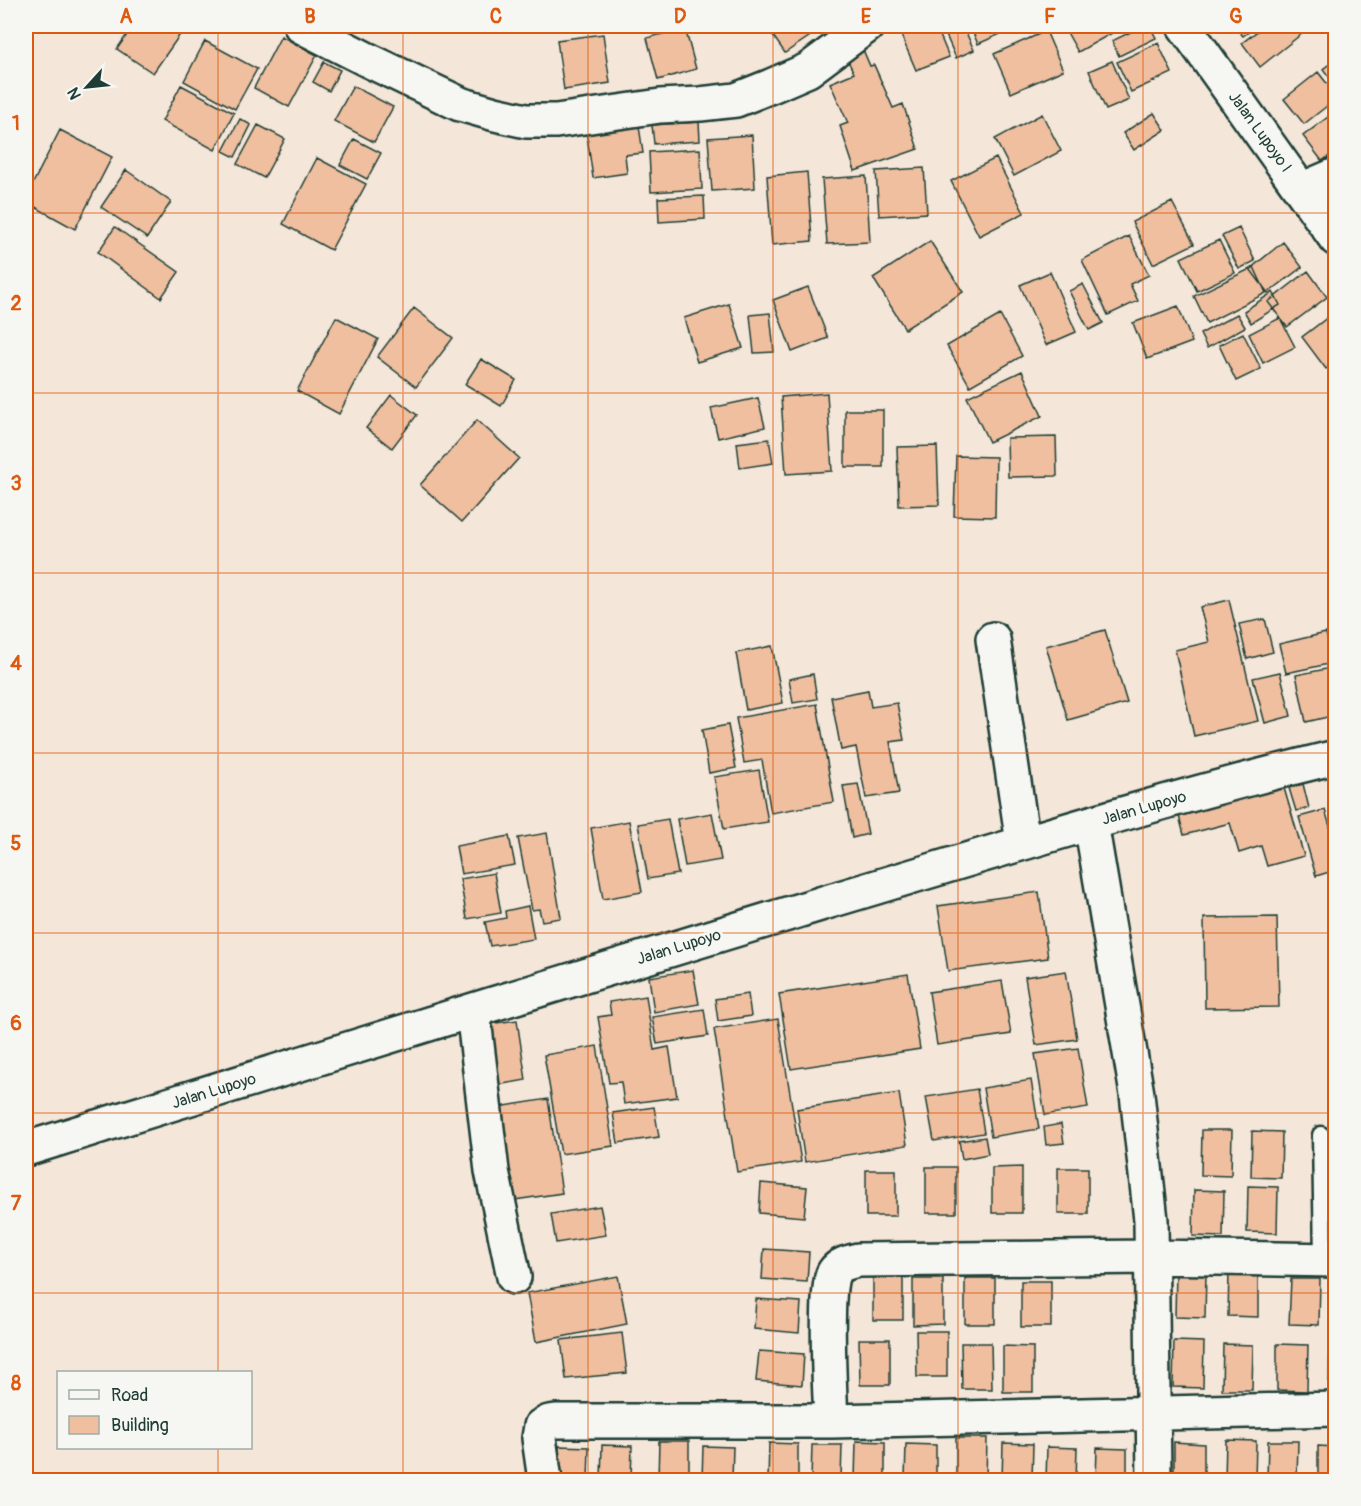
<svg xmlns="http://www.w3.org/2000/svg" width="1361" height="1506" viewBox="0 0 1361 1506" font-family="Pangolin,sans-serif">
	<rect width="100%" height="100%" fill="#f4e6d9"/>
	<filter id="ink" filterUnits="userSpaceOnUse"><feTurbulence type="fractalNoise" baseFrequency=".0167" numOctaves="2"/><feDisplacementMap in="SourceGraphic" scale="12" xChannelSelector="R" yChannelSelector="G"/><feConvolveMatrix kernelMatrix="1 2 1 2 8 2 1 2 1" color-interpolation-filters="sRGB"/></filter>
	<g filter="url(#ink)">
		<path fill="#efbf9f" stroke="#1f3d34" stroke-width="1.5" d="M133,26h53l-33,47 -36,-24z
			M766,26h59l-40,27z
			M897,26h39l13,31 -33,13z
			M942,26h21l11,24 -18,8z
			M970,26h43l1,2 -36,16z
			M1067,26h43l4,6 -36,20 -14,-25z
			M1143,26h7l6,12 -37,18 -7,-15z
			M1234,26h23l-14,10z
			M1264,26h34l6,6 -44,35 -18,-24z
			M685,28l11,41 -38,11 -11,-42z
			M1046,31l17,39 -52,23 -17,-39z
			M603,34l7,49 -46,7 -7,-50z
			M281,36l36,19 -28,52 -35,-19z
			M205,41l52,28 -22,40 -51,-28z
			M1158,43l14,30 -41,19 -14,-30z
			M861,45l9,21 4,-1 19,43 10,-4 15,45 -63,22 -15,-45 8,-3 -18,-40 24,-10 -10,-20z
			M1336,59v27l-13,-17z
			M1112,61l17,39 -23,10 -17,-39z
			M324,62l16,8 -11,21 -16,-9z
			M1318,72l18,23v4l-32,25 -20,-25z
			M181,85l53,28 -19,37 -53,-29z
			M353,86l40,21 -19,35 -40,-21z
			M1336,111v40l-14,10 -19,-25z
			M1154,113l11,17 -31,20 -11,-17z
			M1042,114l19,37 -47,25 -19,-37z
			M240,119l11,6 -16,32 -12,-6z
			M638,119l5,34 -18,2 2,18 -34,5 -7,-49z
			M699,122l1,19 -46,3 -2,-19z
			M258,125l27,14 -21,39 -27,-14z
			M60,130l52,27 -37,72 -49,-27v-5z
			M752,135l3,53 -43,3 -4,-53z
			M354,139l27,14 -14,26 -27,-14z
			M700,149l2,40 -51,3 -2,-40z
			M317,158l49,26 -35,66 -48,-26z
			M996,158l28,55 -45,23 -28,-55z
			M924,168l3,45 -48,3 -3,-45z
			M126,170l45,32 -24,36 -46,-31z
			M807,172l5,69 -40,4 -5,-69z
			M866,176l4,66 -43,2 -5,-65z
			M704,196l1,23 -46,3 -1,-24z
			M1172,202l22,42 -41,20 -21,-42z
			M115,227l64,45 -18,26 -63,-46z
			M1239,228l16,33 -16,8 -17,-33z
			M1129,236l20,39 -19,9 8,17 -30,14 -26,-55z
			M1219,240l16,33 -38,18 -16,-33z
			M930,241l33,51 -58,37 -32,-51z
			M1283,242l19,25 -34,26 -18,-24z
			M1254,267l12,26 -59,30 -13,-27z
			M1308,271l19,26 -40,30 -19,-25z
			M1050,272l26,60 -30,13 -26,-60z
			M1083,284l20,39 -14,7 -20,-39z
			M808,287l20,51 -36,14 -19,-52z
			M1273,292l7,13 -29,18 -7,-12z
			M729,304l14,44 -46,14 -13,-44z
			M1178,306l14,36 -45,17 -14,-36z
			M414,308l39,30 -37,49 -39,-30z
			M1336,311v50l-10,8 -24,-32z
			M770,313l4,39 -20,1 -4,-38z
			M1237,314l8,13 -38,21 -7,-14z
			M1000,315l22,41 -52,30 -23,-40z
			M336,317l42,22 -39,75 -42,-23z
			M1280,318l15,29 -32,16 -14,-29z
			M1243,333l18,36 -25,12 -17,-36z
			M481,359l35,21 -15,26 -36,-22z
			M1022,371l20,45 -53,26 -22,-45z
			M827,393l5,78 -46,3 -5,-77z
			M391,395l26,20 -25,33 -26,-20z
			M758,398l7,29 -47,11 -7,-30z
			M845,410h38v57h-38z
			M477,420l42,38 -57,64 -42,-37z
			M1056,437l1,39 -49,1 -1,-39z
			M769,439l4,24 -33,5 -3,-25z
			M937,446l2,59 -40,1 -2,-59z
			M956,456l40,1 -1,60 -41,-1z
			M1229,600l29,121 -64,15 -19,-86 34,-8 -9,-35z
			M1265,619l8,33 -26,7 -8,-35z
			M1105,630l22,73 -59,17 -22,-74z
			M1326,633l7,30 -47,10 -7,-29z
			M772,646l11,57 -37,7 -10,-57z
			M1336,667v48l-30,7 -10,-47z
			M1280,672l11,44 -26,7 -12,-45z
			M813,674l4,25 -24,4 -4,-24z
			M868,690l3,17 26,-4 7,37 -14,2 9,51 -33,5 -10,-51 -15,3 -10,-53z
			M817,704l17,98 -63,11 -9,-53 -18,3 -8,-45z
			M728,725l8,43 -27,5 -7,-43z
			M759,770l9,52 -44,7 -10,-52z
			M1281,778l23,78 -37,10 -6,-20 -22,7 -9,-30 -46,12 -7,-27z
			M858,784l10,50 -16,4 -9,-52z
			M1303,784l6,24 -13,3 -7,-23z
			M1325,810l11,36v24l-20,6 -17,-59z
			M712,813l9,47 -36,6 -8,-47z
			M668,819l10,55 -30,5 -10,-55z
			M629,821l13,71 -39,7 -12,-71z
			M547,833l14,85 -19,3 -3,-12 -7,1 -14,-72z
			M509,836l6,29 -54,9 -5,-28z
			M494,873l7,40 -34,6 -7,-40z
			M1039,892l9,66 -100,13 -10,-65z
			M528,906l6,33 -44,7 -5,-24 21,-4 -1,-7z
			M1277,917l2,90 -74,1 -1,-90z
			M693,970l6,34 -45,8 -5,-35z
			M1066,971l11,68 -41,6 -11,-68z
			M908,974l12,75 -129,20 -12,-75z
			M1002,981l9,53 -74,11 -8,-53z
			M748,994l3,22 -33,5 -3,-22z
			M646,996l8,54 15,-3 8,50 -53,7 -3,-22 -12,1 -11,-66 13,-2 -2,-13z
			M704,1009l4,27 -51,8 -5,-27z
			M778,1019l23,143 -64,10 -23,-143z
			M517,1020l9,60 -34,6 -10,-61z
			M597,1046l16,100 -52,8 -17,-99z
			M1078,1048l10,60 -43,7 -10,-61z
			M1031,1080l8,49 -48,8 -8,-49z
			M977,1089l7,44 -50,8 -8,-44z
			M899,1093l8,52 -102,17 -8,-53z
			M548,1099l14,94 -61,9 -15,-93z
			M654,1107l5,30 -41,6 -5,-30z
			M1061,1124l3,19 -18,2 -2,-18z
			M1202,1130h30l-1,46 -30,-1z
			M1252,1131l30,1 -1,46 -30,-1z
			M985,1137l3,17 -26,5 -3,-18z
			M926,1167h30v46h-30z
			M1022,1167v46h-30v-45z
			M1058,1168h30v46h-30z
			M866,1170h30v46h-30z
			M761,1183l46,4 -3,30 -45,-4z
			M1248,1186l30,1 -1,46 -30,-1z
			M1194,1190l30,1 -1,46 -30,-1z
			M600,1206l6,29 -50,8 -5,-29z
			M764,1249l45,3 -2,30 -45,-3z
			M1176,1271l30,1 -1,46 -30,-1z
			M1229,1271h29v46l-30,-1z
			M873,1275h30v45h-30z
			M618,1276l9,48 -91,18 -9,-49z
			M965,1278h30v46h-30z
			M913,1279h30v45l-30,1z
			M1291,1279h29l-1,46 -30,-1z
			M1021,1281h30v46h-30z
			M756,1299l45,3 -2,31 -45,-4z
			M916,1331h31v46h-30z
			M622,1333l5,40 -61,6 -5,-39z
			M859,1339h31v46h-30z
			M1330,1340l6,1v45h-7z
			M1174,1341l30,1 -1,46 -30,-1z
			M961,1343h30l1,46h-30z
			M1223,1344l30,1 -1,45h-30z
			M1277,1344l31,1 -1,46 -30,-1z
			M1003,1346l30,1v45h-30z
			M759,1351l45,3 -2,31 -46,-4z
			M956,1438h31l-1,42h-30z
			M1226,1440l30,1 -1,39h-30z
			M659,1441h30v39h-31z
			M856,1441l29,1v38h-30z
			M1268,1441h30l-1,39h-30z
			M1174,1442l30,2v36h-30z
			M769,1443l29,1v36h-30z
			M1003,1443l30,1 -1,36h-30z
			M906,1444l30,1v35h-31z
			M602,1445l30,1 -1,34h-30z
			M812,1445h30l-1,35h-30z
			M559,1446l30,1 -1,33h-30z
			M703,1446l30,1 -1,33h-30z
			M1318,1446l18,1v33h-18z
			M1047,1447l30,1 -1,32h-30z
			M1097,1448l30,1v31h-31z"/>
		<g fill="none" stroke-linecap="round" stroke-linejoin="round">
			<g stroke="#1f3d34" stroke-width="21">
				<path id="service" d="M1321,1135l2,125"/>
			</g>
			<g stroke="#1f3d34" stroke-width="38">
				<path id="minor" d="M301,26l67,34 92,44 35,10 31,7h30l104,-15 40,-2 36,-4 35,-14 37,-16 59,-44
					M1184,26l152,213
					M1301,190l35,-15
					M993,639l30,204
					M1091,823l46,271 14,126 3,260
					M473,1011l19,160 22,106
					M26,1149c264,-82 529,-165 794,-245 171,-51 342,-105 516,-147
					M831,1421c-1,-24 -7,-136 3,-149 5,-8 16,-10 24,-12l294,-3 184,3
					M545,1480l-6,-42 2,-12 8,-4 7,-1h275l505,-12"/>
			</g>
			<use href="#service" stroke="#f6f6f2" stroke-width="16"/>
			<use href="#minor" stroke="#f6f6f2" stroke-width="33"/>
		</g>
	</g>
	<path fill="none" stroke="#de580e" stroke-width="1.5" stroke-opacity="0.55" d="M218,26v1346M403,26v1454M588,26v1454M773,26v1454M958,26v1454M1143,26v1454M26,213h1310M26,393h1310M26,573h1310M26,753h1310M26,933h1310M26,1113h1310M26,1293h1310M218,1448v32"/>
	<g text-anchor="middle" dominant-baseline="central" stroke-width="6" stroke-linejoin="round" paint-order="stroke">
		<g font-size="16" fill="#1f3d34" stroke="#f6f6f2">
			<text transform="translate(1260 132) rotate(54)">Jalan Lupoyo I</text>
			<text transform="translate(1144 808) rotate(-16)">Jalan Lupoyo</text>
			<text transform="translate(679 947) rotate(-17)">Jalan Lupoyo</text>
			<text transform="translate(214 1091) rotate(-17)">Jalan Lupoyo</text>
		</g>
	</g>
	<rect width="1361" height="1506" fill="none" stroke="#f6f6f2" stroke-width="66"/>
	<rect x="57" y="1371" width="195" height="78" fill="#f6f6f2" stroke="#a0aca6" stroke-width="1.5"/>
	<rect x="69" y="1390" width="30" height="9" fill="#f6f6f2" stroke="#a0aca6" stroke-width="1.5"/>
	<text x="111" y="1401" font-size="18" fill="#1f3d34">Road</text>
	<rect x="69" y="1416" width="30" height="18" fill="#efbf9f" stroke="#a0aca6" stroke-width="1.5"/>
	<text x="111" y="1431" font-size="18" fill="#1f3d34">Building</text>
	<g transform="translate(87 87) rotate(243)" stroke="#f6f6f2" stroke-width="4.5" paint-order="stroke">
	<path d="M0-4.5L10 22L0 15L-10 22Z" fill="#1f3d34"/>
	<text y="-9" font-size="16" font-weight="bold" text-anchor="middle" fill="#1f3d34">N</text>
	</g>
	<rect x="33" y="33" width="1295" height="1440" fill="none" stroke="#de580e" stroke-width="2"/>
	<g font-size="20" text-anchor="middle" font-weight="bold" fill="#de580e">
		<text x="126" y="23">A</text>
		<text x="310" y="23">B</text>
		<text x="496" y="23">C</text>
		<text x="680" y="23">D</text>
		<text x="866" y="23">E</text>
		<text x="1050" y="23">F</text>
		<text x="1236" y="23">G</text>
		<text x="16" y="130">1</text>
		<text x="16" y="310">2</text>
		<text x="16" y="490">3</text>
		<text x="16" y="670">4</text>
		<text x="16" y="850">5</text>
		<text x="16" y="1030">6</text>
		<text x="16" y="1210">7</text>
		<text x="16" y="1390">8</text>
	</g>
</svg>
